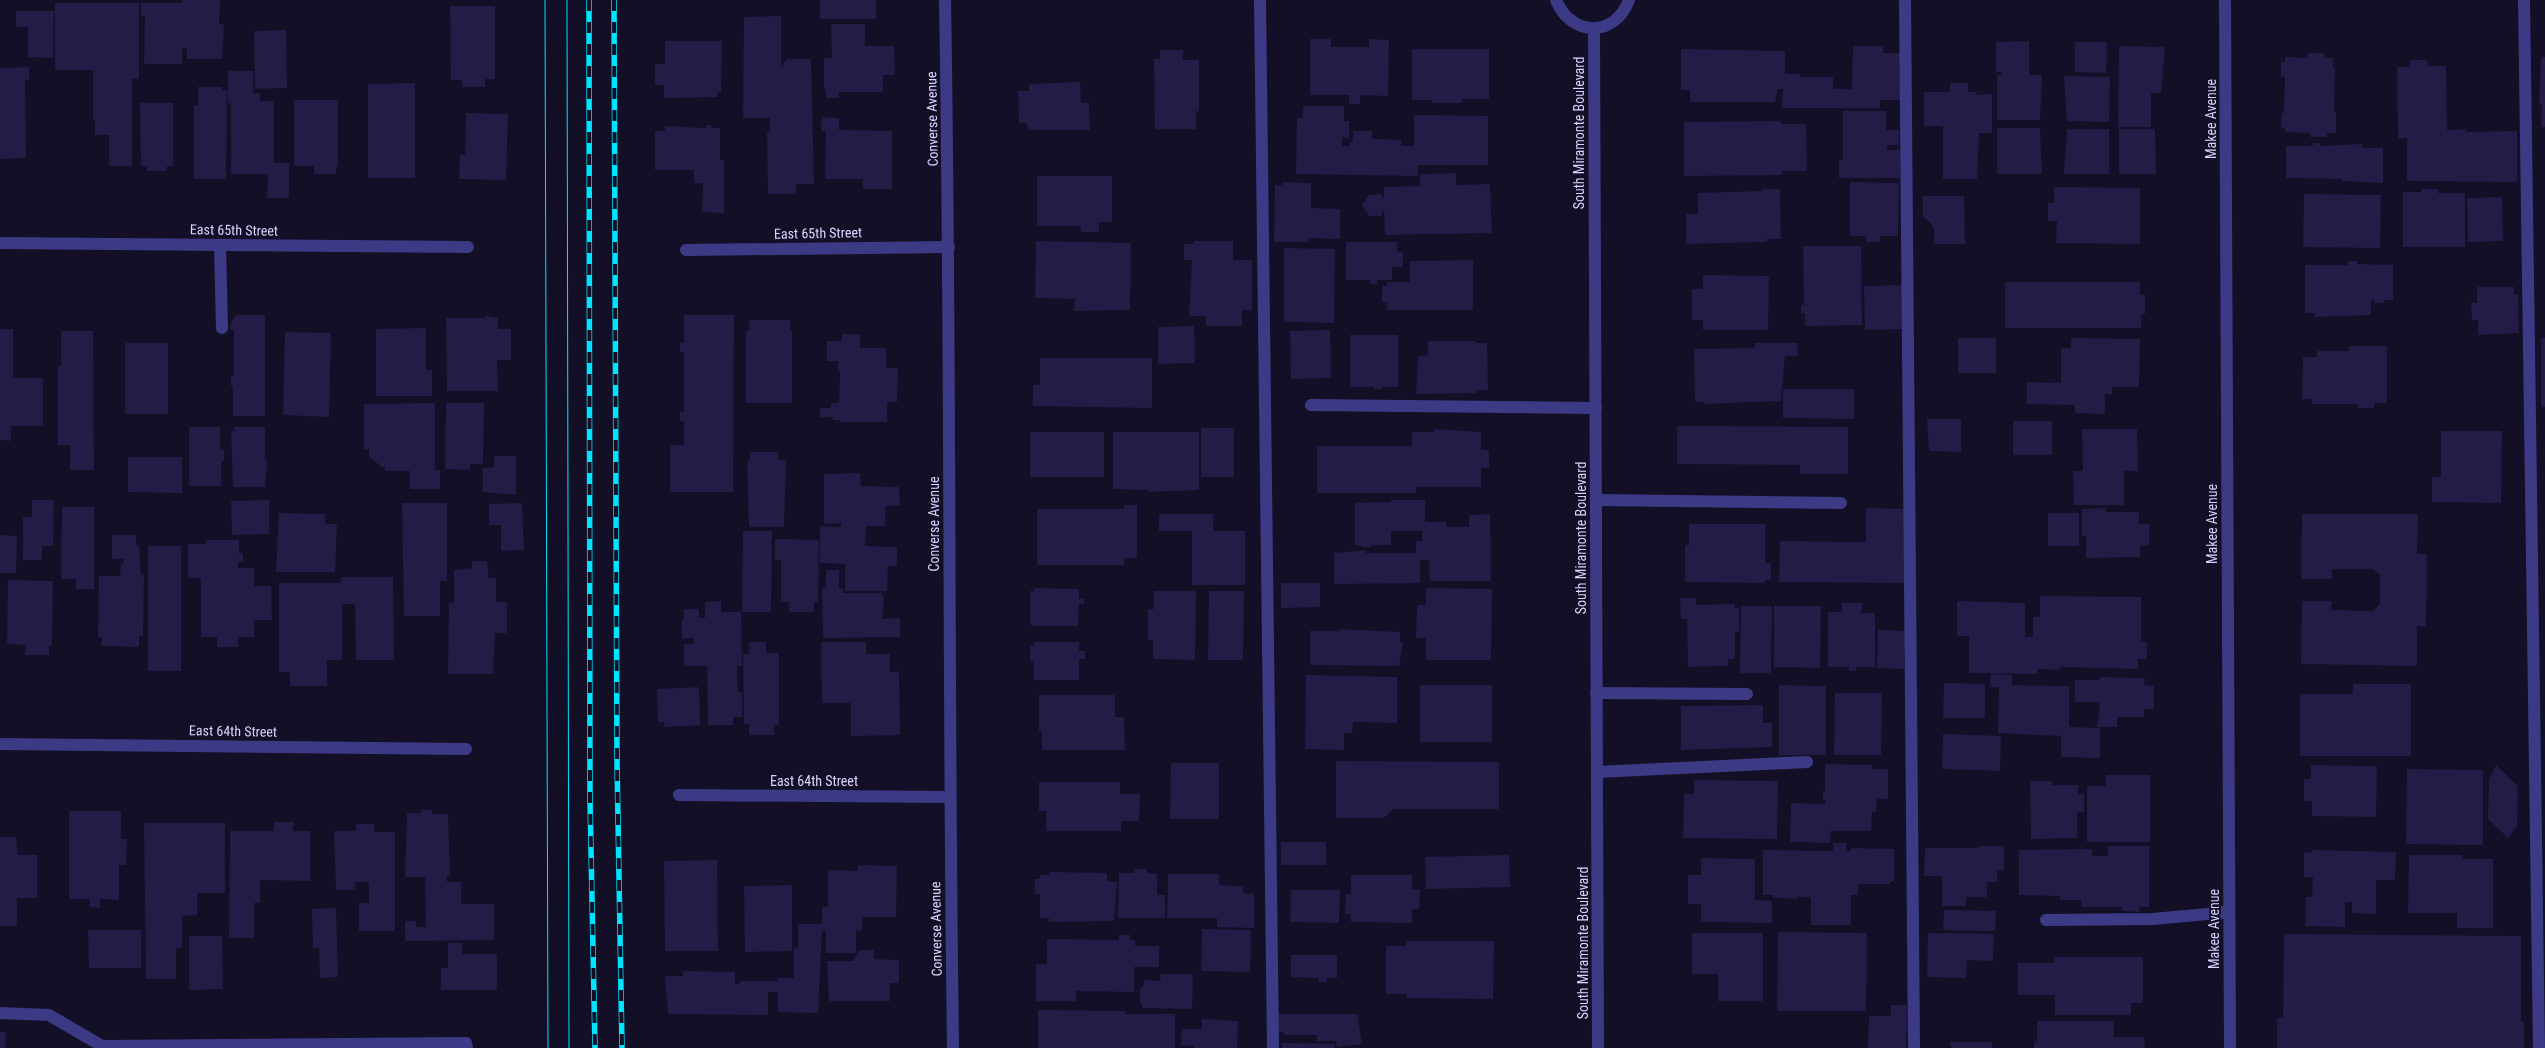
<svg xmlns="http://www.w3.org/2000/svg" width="2545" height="1048" viewBox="0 0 2545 1048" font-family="'Roboto Condensed',sans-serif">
	<rect width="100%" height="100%" fill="#130f26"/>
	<path fill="#241b47" d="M182,0h38l-1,24h5l-2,35h-35v-11h-5v16h-38l1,-48h-4v-13h41z
		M820,0h56v19h-56z
		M55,3h84v76h-7v87h-23v-31h-14v-15h-2v-50h-38z
		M450,6h45v73h-10v8h-23v-7h-11z
		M16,11h38l-1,47 -25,-1v-30h-12z
		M781,16v51l6,-8h24l3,125h-18v10h-28l-1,-62h3v-14h-27l1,-101z
		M831,24h34v22h29l1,29h-12v17h-44v6h-13v-9h-2v-31h8z
		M286,30l1,58 -32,1 -1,-58z
		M1310,39h21v8h38v-8l20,1 -1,56 -28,-1v9h-11v-9h-39z
		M665,41h57l-1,51h-3l-1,5 -53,1v-13h-9v-21h10z
		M2029,41v34h13l-2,45h-43v-45h5v-3h-6v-30z
		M2075,42h32l-1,31 -31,-1z
		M1853,46h30v7h17v47h-20v8h-98l1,-19h-5l-3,13h-85v-12h-9v-41l104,2v23h15v3h33v12h19z
		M2119,46l46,1 -4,46h-10v34h-33z
		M1412,49h77v50h-27v4h-30v-3h-20z
		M1160,50h23v10h16v51h-3v18h-41l-1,-70h6z
		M2308,53h16v5h9v9h2l-1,45h2v21h-9v4h-17v-4l-25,-1v-4h-4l1,-15h2l1,-36h-4v-15h4v-5l23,1z
		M2541,57h4v70h-4l1,-22h-3z
		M2410,60h17l1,6h18l1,64 19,-1v3l51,-1v51l-110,-1v-43h-9l-1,-71h13z
		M29,67v13h-4l1,78 -26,1v-91z
		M228,71h25v22h7v8h14v62h15v35h-22l1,-24h-37v-71h-3z
		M2064,76l46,1 -1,45 -42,-1z
		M1080,82l1,21h8l1,27h-62l-1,-7h-8l-1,-32h11v-7z
		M415,83v95h-47v-94z
		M1950,83h18v9h8v3l16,-1v39h-13l-2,46h-34v-53h-19v-34h26z
		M198,87h24v3h5l-1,89h-32v-74h4z
		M294,100h44v67h-2v7h-22v-8h-20z
		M140,103h33v63h-6v5h-20v-5h-6z
		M1303,106h41v15h5v17l-7,-1v9h8v-4h3v-11h19v8l29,1v6h13v-31l74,1v49h-70v11l-122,-2 1,-56h6z
		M1843,111h43v19h13v15h-12v5h13v28h-61v-18h4z
		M466,113l42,1 -2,66 -47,-1 1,-24h5z
		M822,117l17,1v12l53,1v58h-29v-10h-38l1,-48h-5z
		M1781,121v3h25l1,47h-25v4l-98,1v-54z
		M706,125h5v3h9v32h4v53l-22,-1 1,-29h-9v-13h-39v-39h10v-5l41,2z
		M1997,128h43l2,46h-45z
		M2067,129h42v45h-45z
		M2119,129h36l1,45h-37z
		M2313,143h7v3l42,-2v4h21v35l-41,-2v-2l-56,-1v-32h27z
		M1456,173v12l34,-1 2,49 -107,2 -1,-26 -3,7h-12l-7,-11 7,-10 11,-1 4,5v-12l36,-1v-12z
		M1037,176h75v46h-13v10h-18v-6h-44z
		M1283,182l28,1v25l29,1v30l-31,-1 -1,4h-34l1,-57h8z
		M1850,182l49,1 -1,53h-18v6h-14v-6h-16z
		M2054,187l86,1v56l-84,-1 1,-22h-9v-18h6z
		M1762,189h18l1,50h-14v3l-81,2v-30h12v-21l64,-2z
		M2421,189h17v4h27v54h-62v-55h18z
		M2304,194l77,1 -1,53 -77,-1z
		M1923,196h41l1,48h-31v-17h-2v-3l-9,-8z
		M2502,197l1,44 -35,1 -1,-44z
		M1036,241l95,2 -1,67 -56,1 1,-12 -40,-1z
		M1194,241h39v19h19v50h-10v16h-36v-10h-17l3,-56h-8v-16h10z
		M1346,242h51v10h6v15h-11v13h-15v4h-7v-4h-24z
		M1803,246h58l1,79 -57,1v-13h-4v-8h3z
		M1284,248l51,1 -1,74 -50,-1z
		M1473,260v50h-86v-8h-5v-16h5v-4h23v-21z
		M2348,261h9v3l36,1v35h-9v3h-10v-3h-3v15l-57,2v-4h-9v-48h43z
		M1703,275l66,1 -1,54h-65v-10h-11v-31h11z
		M2005,282h135v13h5v19h-4v14h-136z
		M1902,285l1,44 -38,1 -1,-44z
		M2477,287h37v8h4l1,38 -41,2v-15h-6l-1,-17h6z
		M236,315h29v101h-32v-30h-2v-10h3v-46h-3v-7z
		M684,315h50l-1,177h-63v-47h14v-24h-4v-9h4v-60h-4v-9h4z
		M486,316l12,2v11h13v31h-14l1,31h-51l-1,-73h40z
		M750,320h40v10h2v73h-46v-72h3z
		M1194,326l1,37 -37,1v-37z
		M426,328v42h6v26h-56v-67z
		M0,329h13v49h30v48h-32v15l-11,-1z
		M1330,330l1,48 -40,1 -1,-48z
		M61,331h32l1,139h-24v-25h-12v-79h3z
		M285,332l46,1 -2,84 -46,-2z
		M842,334l18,1v13h26v20h12l-1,34h-10v20h-47v-2h-7v-3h-13v-9h11v-5h8l1,-32h-2v-10h-11v-20h15z
		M1350,335h48v52h-16v2h-8v-2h-24z
		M1958,338h38v35h-38z
		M2071,338l69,1 -1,48h-27v7h-7v20l-30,-1v-8l-48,-1v-22l34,1v-35h10z
		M2541,338h4v69h-4z
		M1428,341h47v2h12l1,47h-12v3l-60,1 2,-38 10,-1z
		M125,343h43v71h-43z
		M1755,343h42l1,13h-13l-4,45 -78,3v-2h-8l-1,-53 61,-1z
		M2349,346h38v57h-13v5h-16v-4h-46v-5h-10l1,-42h14v-6h32z
		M1040,358h112v50l-119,-2v-21h7z
		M1783,389h71v30l-71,-1z
		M435,403v67h5v19h-30v-18h-25v-4h-3l-13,-10v-8h-5v-45z
		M446,403h38l-1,61h-13v6l-25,-1z
		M1927,419h34v33l-32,-1z
		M2013,421h39v34h-39z
		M1677,426l171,1v47h-48v-9l-123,-1z
		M189,427h31v23h4v11h-3v25h-32z
		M234,427h31v33h2l-2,27h-32l-2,-56h3z
		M1201,428h33v49h-33z
		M1434,429l47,3v18h8v18h-8v19h-65v6h-99v-47h95v-14h22z
		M2082,429h55l1,42h-14v34h-50l-1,-34h10z
		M2441,431h61l-1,72 -69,-1v-25h9z
		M1030,432h74v45h-74z
		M1113,432h86v58l-51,2v-2l-35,-1z
		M750,452h28v8h8l-2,67h-35l-2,-66 3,-1z
		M494,456h22v39l-33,-3v-24l11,-1z
		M128,457h54v36l-54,-1z
		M860,473l1,13 38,1 1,18 -15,1v20h-19l-1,20 32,1v19h-9l-1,25h-42v-27l-25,-1v-37l21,1v-4l-17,1v-50z
		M32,500h22l-1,46h-11v14h-19v-43h9z
		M269,500v34l-37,1 -1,-34z
		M1391,500h34v22h21v5h23v-12l21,-1 1,67h-61l-1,-21h-9v23l-86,1v-31l31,-3v3h51v-12h6v-10h-31v14h-20v3l-16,-3v-42l36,-1z
		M402,503h45v78h-7v35h-36z
		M522,503l2,47 -23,1v-26h-12v-21z
		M1124,505h13v53h-13v7h-87v-56h87z
		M62,507h32v82h-18v-10h-15z
		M1866,508l38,1v74l-125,-1 1,-41 86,1z
		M2106,508v4h33v12h10v21l-9,1v11l-54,1v-22h-4v-27z
		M279,513l46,1v10h12l-2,48h-59z
		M2048,513h31v33h-31z
		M1159,514h54v17h32v54h-53v-54h-33z
		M2302,514h116l-1,40h10l-1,72h-9v40l-116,-2 1,-63h30l-1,9 42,1 7,-7v-29l-7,-6h-41v10h-31z
		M1689,524h76v39h6v17h-6v3l-80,-1v-37h4z
		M743,531h29l-1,81h-29z
		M0,535l17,1 -1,37h-16z
		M112,535h24v10h3l2,30h3l-1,61h-4v11l-38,-1 1,-9h-4l1,-61h21l1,-12h2l1,-5h-12z
		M775,539l44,1 -1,62h-4v10h-25v-10h-8v-42h-6z
		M206,540h33v13h4v9h-5v6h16v18h17l1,34h-18v17h-16v10h-21v-10h-16v-59h-13v-34h18z
		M148,546h33v125h-33z
		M472,561h15l2,17h7v24h11v31h-12l-2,41h-45l1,-71h5v-33l18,-2z
		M826,570h13v18h4v5h39v3h2l-2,23 18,-1v19l-77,1 -1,-50h4z
		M341,577h52l1,83h-38l-1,-56h-13v56h-15v26h-37v-14h-11v-89h62z
		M8,580l45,1 -1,65h-3v9h-24l1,-10 -19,-1z
		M1281,583h39v24l-39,1z
		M1034,588l45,1v10h5v5h-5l-1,22h-45l-3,-2v-33h4z
		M1426,588l66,1 -1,71h-65v-22h-10l1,-33h9z
		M1154,591h42l-1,69 -42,-1v-19h-5v-31h6z
		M1209,591h35l-1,69h-35z
		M2040,596l101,1v45h6v17h-9v10l-78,-2v3l-23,-1v5l-68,-1v-37h-12v-35l68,2v34h8v-20h7z
		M1680,598h16v7l39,-1v4h4v24h-4v27h-7v7l-40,1 -1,-48h-6z
		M721,601v11h20l1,54h-5l1,26h4v25h-9v8h-25l-1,-59h-23v-22h10v-6l-12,1v-20h2v-10h15v9h6v-16z
		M1842,603h20l-1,10h14v54h-19v4h-7v-4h-21v-55h14z
		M1741,606h31l-1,67h-31z
		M1774,606h47l-1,62 -46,-1z
		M1339,629l61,3v10h3l-4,24 -89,-1v-34h29z
		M1878,630l27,1 -1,38 -27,-1z
		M749,642h17v11h13v72h-5v10h-25v-11h-5l-1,-70h6z
		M821,642h45v12h24v18l9,-1 1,64 -49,1v-33h-29z
		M1034,642h45v9h6v8h-6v21h-45v-19h-4v-15h4z
		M1991,674l21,1v10l57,1v41l31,1v30l-39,-1v-21l-63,-3 1,-46h-9z
		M1306,675l91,2v46l-44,-1 -1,11h-8v17l-39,-1z
		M2100,677l45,1 -1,7 10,1v23h-10v8h-27v10h-20l3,-25h-25v-22h25z
		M1944,683l41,1v34h-42z
		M2353,684h58v72h-111v-62h53z
		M1420,685h72v57h-72z
		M1779,685l47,1v69h-47z
		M699,687l1,38 -36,2v-5h-6l-1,-33z
		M1835,693h47l-1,62h-47z
		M1039,695h76v22h9l1,33h-83v-19h-3z
		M1763,705v18h9v24l-91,3v-44z
		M1943,734l58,2 -1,35 -58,-2z
		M1336,761l163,1v47h-106l-9,9h-48z
		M1171,763h48v56h-49z
		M1825,764l47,1v4h16v30h-11l-1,13h-4l-1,19h-40l-1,12 -40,-1 1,-39 34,1v-4h-2v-9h2z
		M2311,765l66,1 -1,51 -64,-1v-15h-8v-22h7z
		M2496,765l22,21 -1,40 -9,12 -20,-19 1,-40z
		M2407,769l76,1v75l-77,-1z
		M2106,775h44v67h-63v-56h19z
		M1694,780l84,1 -1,58 -94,-1 1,-44h10z
		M2030,781h22v4h26v9h6v18h-7v26l-46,1z
		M1039,782h81v12h20l-1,27h-18v10h-75v-20h-7z
		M421,810h11v4h16l2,62h-3v6h14v22h33v36l-89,1v-20h11v6h10l-1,-50h-20l2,-64h14z
		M69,811h52v28h6l-1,26h-7v35l-19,-1v9l-10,-1v-8h-21z
		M274,822h20l-1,9h17v50l-50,-1v23h-6v35h-25l1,-107h44z
		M144,823h81v70h-28v22l-15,1v32h-6v31h-30z
		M356,824h18v8h21v99h-36v-28h10v-21h-14v8h-19l-2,-59h22z
		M0,837h16l2,18h19v43h-20v28h-17z
		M1281,842h45v23h-45z
		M1833,843h13v8h5v-3l43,1v32h-4v3h-32v11h-7v30h-40v-28h-14v2l-24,-1v-3h-10v-45l70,1z
		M1979,846h25v24h-7v12h-10v15h-21v9h-24v-30h-18l1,-28h54z
		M2108,846h41v61h-9l-1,5 -17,-1v-4h-41v-7h-21v-4l-41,-1v-45l73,-1v7h16z
		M2312,850l84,2 -1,28h-19v34l-24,-1v-11h-7v25l-40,-1 1,-29h6l1,-19 -9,-1v-25l8,1z
		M1509,855l1,32 -84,2 -1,-32z
		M2409,855h53v4h31v69h-36v-15h-49z
		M1701,858l54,1v41l17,1v22l-71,-1v-18h-13v-29h13z
		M717,860l1,91h-53l-1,-90z
		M858,865l39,1 -1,51h-34v13l-6,1v22h-30v-22h-4l-4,82 -40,-1v-20h-10v23l-100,-1 -3,-38h18v-5l52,1v12h5v-3h38v-3h16v-30l4,1v-25h24v-17h6v-37l30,1z
		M1134,869h13v4l10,1v21h8v23h-47l1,-45h15z
		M1049,872l58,1v8l10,1 -3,39 -65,1v-4h-9v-24h-5v-15h5v-4h9z
		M1168,874h51v11l24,1v7l11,1v34l-37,-1v-9h-50z
		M1351,875h61v14h8l-1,20h-7v14l-61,-1v-8h-6l1,-20h5z
		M792,885v66l-47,1 -1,-66z
		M1291,890h49l-1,33 -49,-1z
		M336,908l2,69 -18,1 -1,-30 -6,1 -1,-40z
		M1944,910l52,1 -1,20 -52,-1z
		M1202,929l49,1 -1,42 -49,-1z
		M88,930h53v38h-52z
		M1778,932l89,1 -1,78h-89z
		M1692,933h71v68h-45v-27h-26z
		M1928,933l66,1 -1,27 -26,-1 -1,18 -39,-1z
		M2284,934l237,2v86h3v26h-247v-30h6z
		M1119,935h11v5h5v6h24v21h-25v25l-58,-1v10h-40v-37h11v-25l72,1z
		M189,936h33l1,53 -34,1z
		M1407,941h87l-1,58 -86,-1v-4h-21v-48h20z
		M448,943h14v11h35v36h-56v-22h7z
		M860,950h14v9l25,1v23h-9v18h-61l-2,-40h26z
		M1291,955h46v23h-10v4h-8v-4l-28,-1z
		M2054,957h89v46h-12v12h-76v-20h-37v-32h36z
		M1161,974h32l-1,35 -49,-1 -3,-7v-12l4,-4v-5l16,1z
		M1891,1005h16l-1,43h-38l1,-32h22z
		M1038,1010l87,1v3h50v34h-137z
		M1278,1014h79l5,30 -25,3 -1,-6h-19v-6h-33v-3h-6z
		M1202,1019l36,2 -1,27h-43v-2l-13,-1 1,-16h20z
		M2037,1021h77v16h30l1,11h-111v-7h3z
		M0,1032h6l-1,16h-5z
		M1950,1042h42v6h-41z
		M1282,1043l53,1v4h-53z"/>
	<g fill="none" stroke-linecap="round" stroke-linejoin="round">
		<path stroke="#3d3a85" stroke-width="12" d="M1260,0l13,1048
			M1905,0l9,1048
			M2524,0l15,1048
			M220,245l2,83
			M1311,405l285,3
			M1596,500l245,3
			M1596,693l151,1
			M1597,772l210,-10
			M2046,920l107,-1 76,-7
			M0,1013l49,2 53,31 364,-3 1,5"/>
		<path stroke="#3d3a85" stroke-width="12" d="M2225,0l5,1048
			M0,243l468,4
			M686,250l263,-3
			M0,744l466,5
			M679,795l270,2"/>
		<path stroke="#3d3a85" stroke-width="12" d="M945,0c6,349 3,699 8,1048
			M1556,0c15,37 59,38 73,0
			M1594,28l4,1020"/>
		<path stroke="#00e5ff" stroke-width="1" d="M545,0l3,1048
			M567,0l2,1048"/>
		<g stroke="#00e5ff" stroke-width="5.5">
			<path id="rail" d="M589,0l1,800 5,248
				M614,0l3,763 5,285"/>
		</g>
		<use href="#rail" stroke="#130f26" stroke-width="4" stroke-dasharray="11" stroke-linecap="butt"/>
	</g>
	<g text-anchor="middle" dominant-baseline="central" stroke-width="4" stroke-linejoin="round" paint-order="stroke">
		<g font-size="14" fill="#d9d4ff" stroke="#130f26">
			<text transform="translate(932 119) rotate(-91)">Converse Avenue</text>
			<text transform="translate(2211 119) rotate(-90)">Makee Avenue</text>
			<text transform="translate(1579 133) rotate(-90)">South Miramonte Boulevard</text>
			<text transform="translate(234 230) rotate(1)">East 65th Street</text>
			<text transform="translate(818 233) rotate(-1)">East 65th Street</text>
			<text transform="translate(934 524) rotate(-90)">Converse Avenue</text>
			<text transform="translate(2212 524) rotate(-90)">Makee Avenue</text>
			<text transform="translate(1581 538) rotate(-90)">South Miramonte Boulevard</text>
			<text transform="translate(233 731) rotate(1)">East 64th Street</text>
			<text x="814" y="781">East 64th Street</text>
			<text transform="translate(936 929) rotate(-91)">Converse Avenue</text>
			<text transform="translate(2214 929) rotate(-90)">Makee Avenue</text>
			<text transform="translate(1583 943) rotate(-90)">South Miramonte Boulevard</text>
		</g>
	</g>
</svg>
